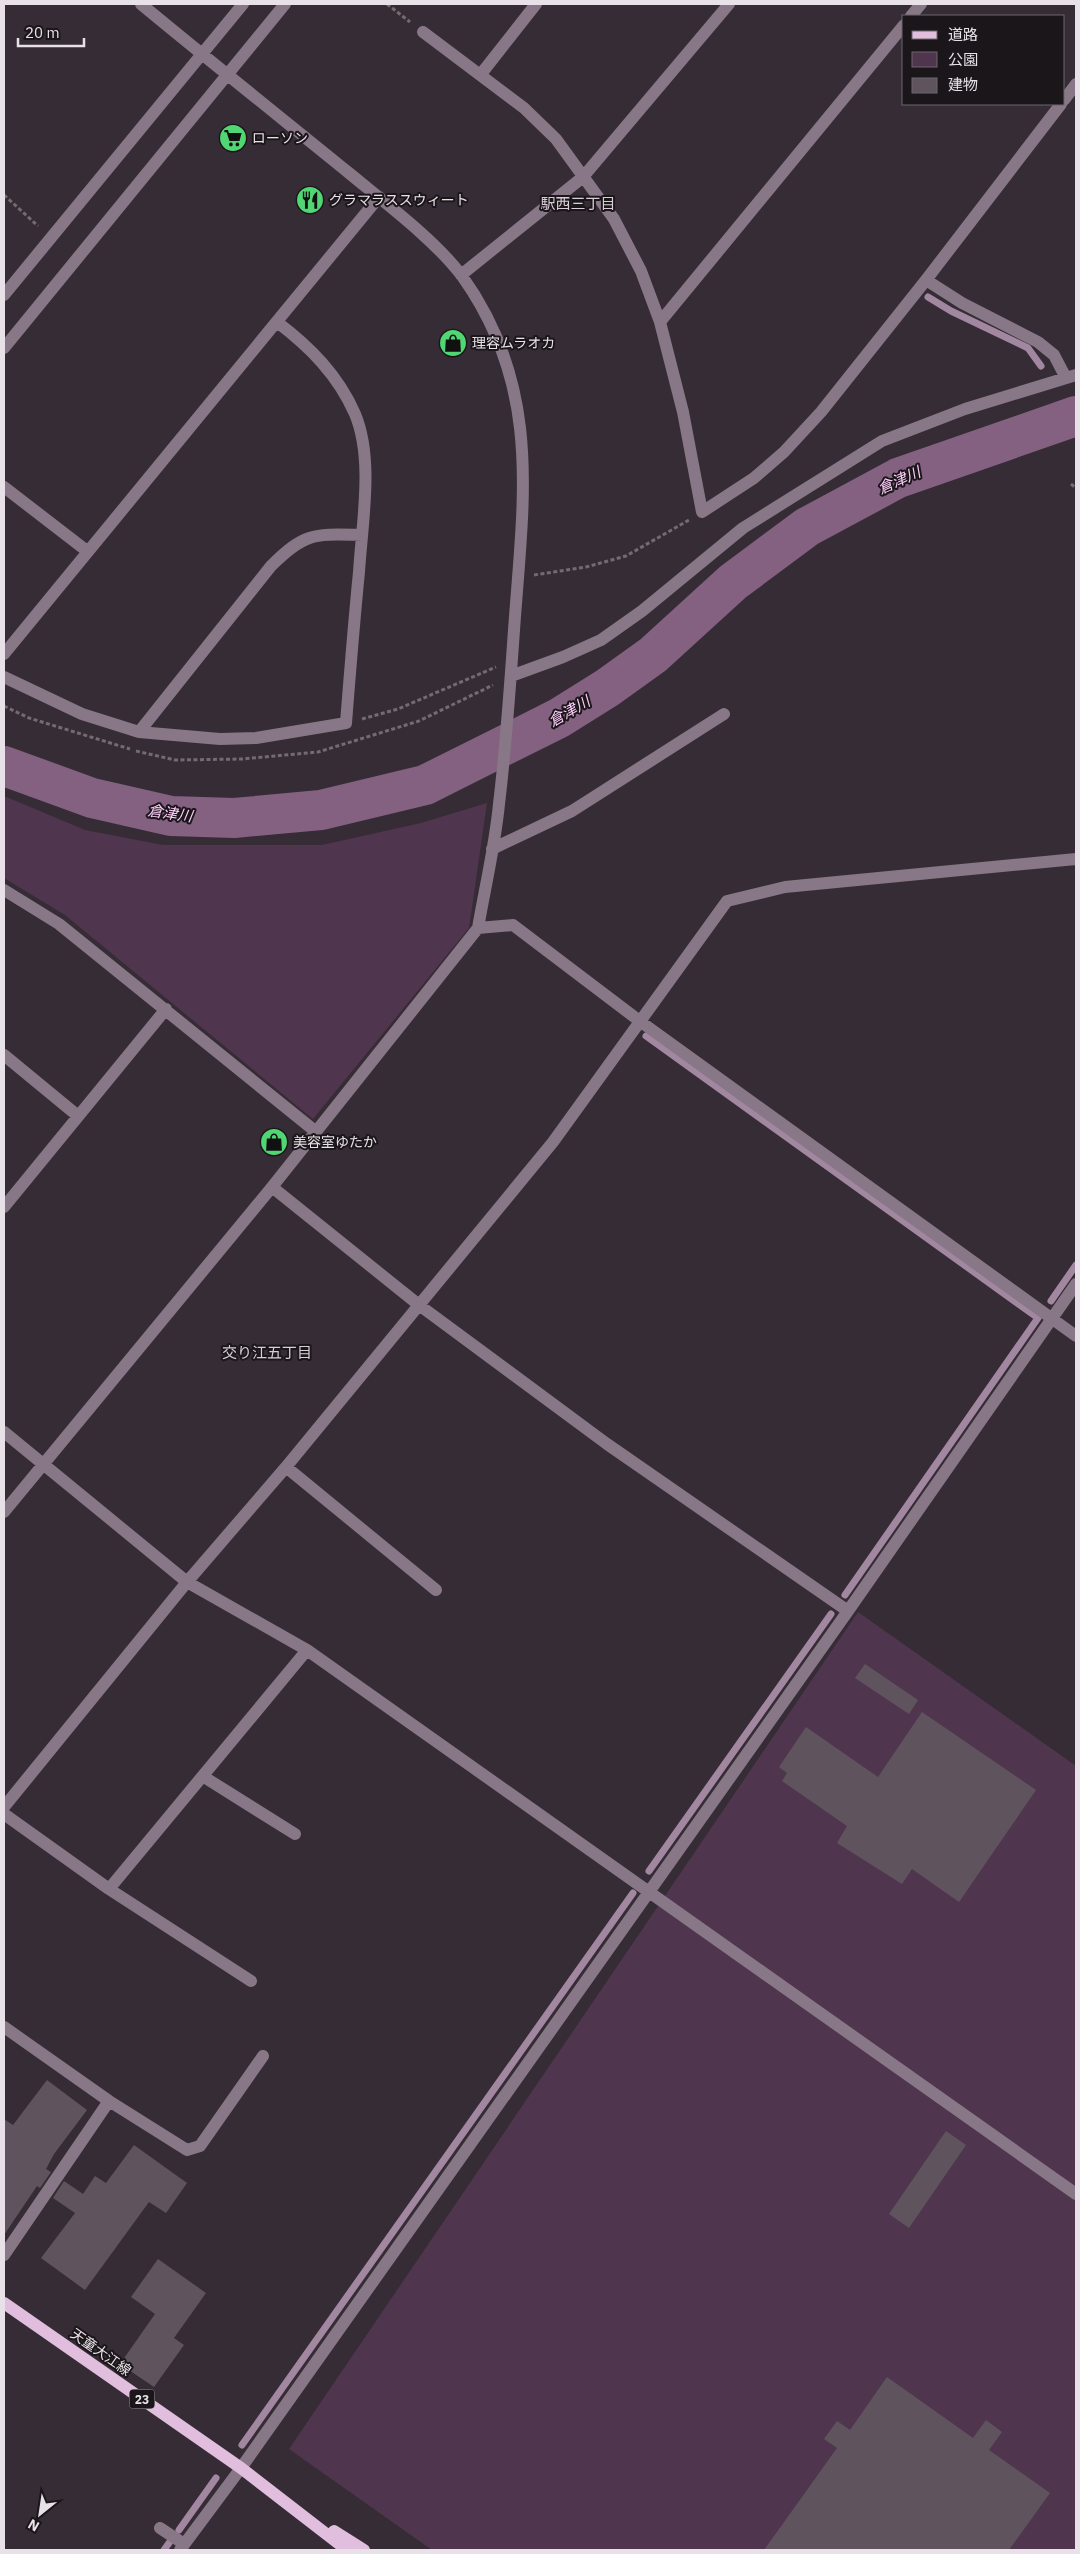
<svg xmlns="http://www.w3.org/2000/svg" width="1080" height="2554" viewBox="0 0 1080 2554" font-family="'IBM Plex Sans','Noto Sans JP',sans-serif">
	<rect width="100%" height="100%" fill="#362c35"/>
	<path fill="#50354e" d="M4,796l81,34 78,15h159l99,-22 66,-20 -18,125 -156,191 -248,-204 -61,-37z
		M858,1612l218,154v784h-644l-143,-101z"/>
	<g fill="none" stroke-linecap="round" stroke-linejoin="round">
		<path stroke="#a287a0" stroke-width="7" d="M928,297l23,14 77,37 13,18
			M646,1036l392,282 -193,277
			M1051,1301l25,-36
			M649,1871l182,-257
			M242,2445l391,-552
			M179,2530l37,-52
			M164,2550l5,-7"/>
		<path stroke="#846081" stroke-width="40" d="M4,766l88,32 79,18 63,2 87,-8 104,-25 134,-67 48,-30 46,-33 80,-73 74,-55 91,-49 178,-62"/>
	</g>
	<path fill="#5f545e" d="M865,1664l53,36 -9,14 -54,-36z
		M922,1712l114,78 -77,112 -47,-33 -10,15 -65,-41 10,-17 -65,-45 5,-8 -8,-6 27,-40 72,50z
		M47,2080l40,30 -33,44 -8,15 5,3 -11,16 -3,-2 -33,49v-116l9,6z
		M946,2131l20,14 -57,83 -20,-14z
		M134,2145l53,38 -21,30 -17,-11 -64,88 -44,-32 34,-45 -22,-15 11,-17 19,13 12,-18 11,7z
		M158,2259l48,34 -32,45 10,7 -30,42 -34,-23 35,-50 -24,-17z
		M887,2377l86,61 13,-18 16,12 -13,18 61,43 -41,57h-245l73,-102 -13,-9 13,-18 13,9z"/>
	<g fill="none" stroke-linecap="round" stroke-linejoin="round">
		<path stroke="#736a72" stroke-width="3" stroke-dasharray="4 2.5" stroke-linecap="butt" d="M387,4l23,18
			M4,195l34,31
			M1071,484l5,4
			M534,575l52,-8 40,-11 63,-36
			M4,706l25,12 101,31
			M362,719l36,-10 98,-42
			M136,751l39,9 67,-1 76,-7 101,-31 74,-36"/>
		<path stroke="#887786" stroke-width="12" d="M141,4c69,57 139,113 208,169 35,29 86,67 113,103 81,113 61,225 52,354 -4,58 -8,116 -15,174 -4,42 -14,83 -21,124
			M911,16l10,-12
			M423,32l101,76 32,31 58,80 27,52 19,51 23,90 19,100 52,-34 30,-26 37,-40 105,-132 135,-176
			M481,74l55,-70
			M1064,100l12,-16
			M461,275l122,-98 146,-173
			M926,280l36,23 76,39 16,13 12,23
			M4,295l239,-291
			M660,322l244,-297
			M4,348l281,-344
			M4,487l83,64
			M4,654l375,-457
			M511,676l52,-19 38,-17 41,-29 101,-83 139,-87 83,-32 111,-34
			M4,677l78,37 57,18 81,7 36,-1 90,-15c4,-51 8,-101 13,-151 3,-49 15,-113 -4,-158 -17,-39 -45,-67 -78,-92
			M139,732l132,-166c34,-34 43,-32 91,-31
			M492,849l80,-38 152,-97
			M4,890l55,34 256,207
			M4,1055l74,61
			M272,1187l147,118 188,139 241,167
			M4,1207l162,-198
			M4,1432l183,150 120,68 769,544
			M286,1467l150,123
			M4,1512l268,-325 206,-259 35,-3 128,97 435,314
			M204,1777l91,57
			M4,1807l183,-225 99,-115 267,-325 174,-241 58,-14 291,-28
			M4,1814l105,75 142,92
			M109,1889l198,-239
			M4,2027l105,74 -105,154
			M109,2101l78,49 13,-4 63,-90
			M160,2528l24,16
			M180,2550l61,-82 607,-857 228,-327"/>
		<path stroke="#e1bede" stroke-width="12" d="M4,2303l237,165 106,82
			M334,2531l30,19"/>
	</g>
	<defs>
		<g id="supermarket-disc" transform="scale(1.4375)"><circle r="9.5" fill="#51d674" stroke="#1a161a"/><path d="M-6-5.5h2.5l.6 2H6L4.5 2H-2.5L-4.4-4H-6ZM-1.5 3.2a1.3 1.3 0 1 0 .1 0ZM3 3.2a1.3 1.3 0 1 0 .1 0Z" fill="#111"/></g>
		<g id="restaurant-disc" transform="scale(1.4375)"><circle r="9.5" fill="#51d674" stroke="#1a161a"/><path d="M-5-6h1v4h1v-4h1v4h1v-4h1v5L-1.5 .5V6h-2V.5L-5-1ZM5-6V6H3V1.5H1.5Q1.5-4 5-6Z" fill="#111"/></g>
		<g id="shop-disc" transform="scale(1.4375)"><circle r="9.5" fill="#51d674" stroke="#1a161a"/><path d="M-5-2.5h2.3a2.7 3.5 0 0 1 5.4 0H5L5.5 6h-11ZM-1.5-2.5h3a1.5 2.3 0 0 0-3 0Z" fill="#111"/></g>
	</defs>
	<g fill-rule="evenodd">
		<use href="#supermarket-disc" x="233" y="138"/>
		<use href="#restaurant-disc" x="310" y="200"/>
		<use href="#shop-disc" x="453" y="343"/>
		<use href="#shop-disc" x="274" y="1142"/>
	</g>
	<g text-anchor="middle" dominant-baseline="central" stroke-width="4" stroke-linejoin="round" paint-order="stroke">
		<rect fill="#1a161a" stroke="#aaa4aa" stroke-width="1" x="129.5" y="2389.5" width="25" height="19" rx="4"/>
		<g font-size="12" font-weight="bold" fill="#e8e1e7">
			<text x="142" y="2399">23</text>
		</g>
		<g font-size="14" fill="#e8e1e7" stroke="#1a161a" text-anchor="start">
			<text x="252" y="138">ローソン</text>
			<text x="329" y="200">グラマラススウィート</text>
			<text x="472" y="343">理容ムラオカ</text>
			<text x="293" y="1142">美容室ゆたか</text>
		</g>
		<g font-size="14" fill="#e8e1e7" stroke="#1a161a">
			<text transform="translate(101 2352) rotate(35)">天童大江線</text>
		</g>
		<g font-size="15" fill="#d9cdd8" stroke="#1a161a">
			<text x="578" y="203">駅西三丁目</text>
			<text x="267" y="1352">交り江五丁目</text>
		</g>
		<g font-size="15" font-style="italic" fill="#ffcffb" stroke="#1a161a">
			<text transform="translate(899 480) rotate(-24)">倉津川</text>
			<text transform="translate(569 711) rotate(-30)">倉津川</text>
			<text transform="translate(170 813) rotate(8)">倉津川</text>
		</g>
	</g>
	<rect width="1080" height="2554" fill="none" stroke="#e8e1e7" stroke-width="10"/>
	<rect x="902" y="15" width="162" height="90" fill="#1a161a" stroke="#6c676c"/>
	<rect x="912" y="31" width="25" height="8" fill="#e1bede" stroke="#6c676c"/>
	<text x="948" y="40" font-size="15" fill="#e8e1e7">道路</text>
	<rect x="912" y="52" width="25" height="15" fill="#50354e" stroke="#6c676c"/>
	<text x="948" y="65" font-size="15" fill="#e8e1e7">公園</text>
	<rect x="912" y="78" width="25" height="15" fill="#5f545e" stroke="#6c676c"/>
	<text x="948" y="90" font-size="15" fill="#e8e1e7">建物</text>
	<g transform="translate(40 2514) rotate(210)" stroke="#1a161a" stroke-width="4" paint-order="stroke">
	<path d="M0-4L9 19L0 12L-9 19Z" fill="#e8e1e7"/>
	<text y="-8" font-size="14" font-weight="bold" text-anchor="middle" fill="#e8e1e7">N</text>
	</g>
	<path d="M18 38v8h66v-8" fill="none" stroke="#e8e1e7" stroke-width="2.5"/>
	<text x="25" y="38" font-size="15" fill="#e8e1e7" stroke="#1a161a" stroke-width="4" paint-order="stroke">20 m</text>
</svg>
